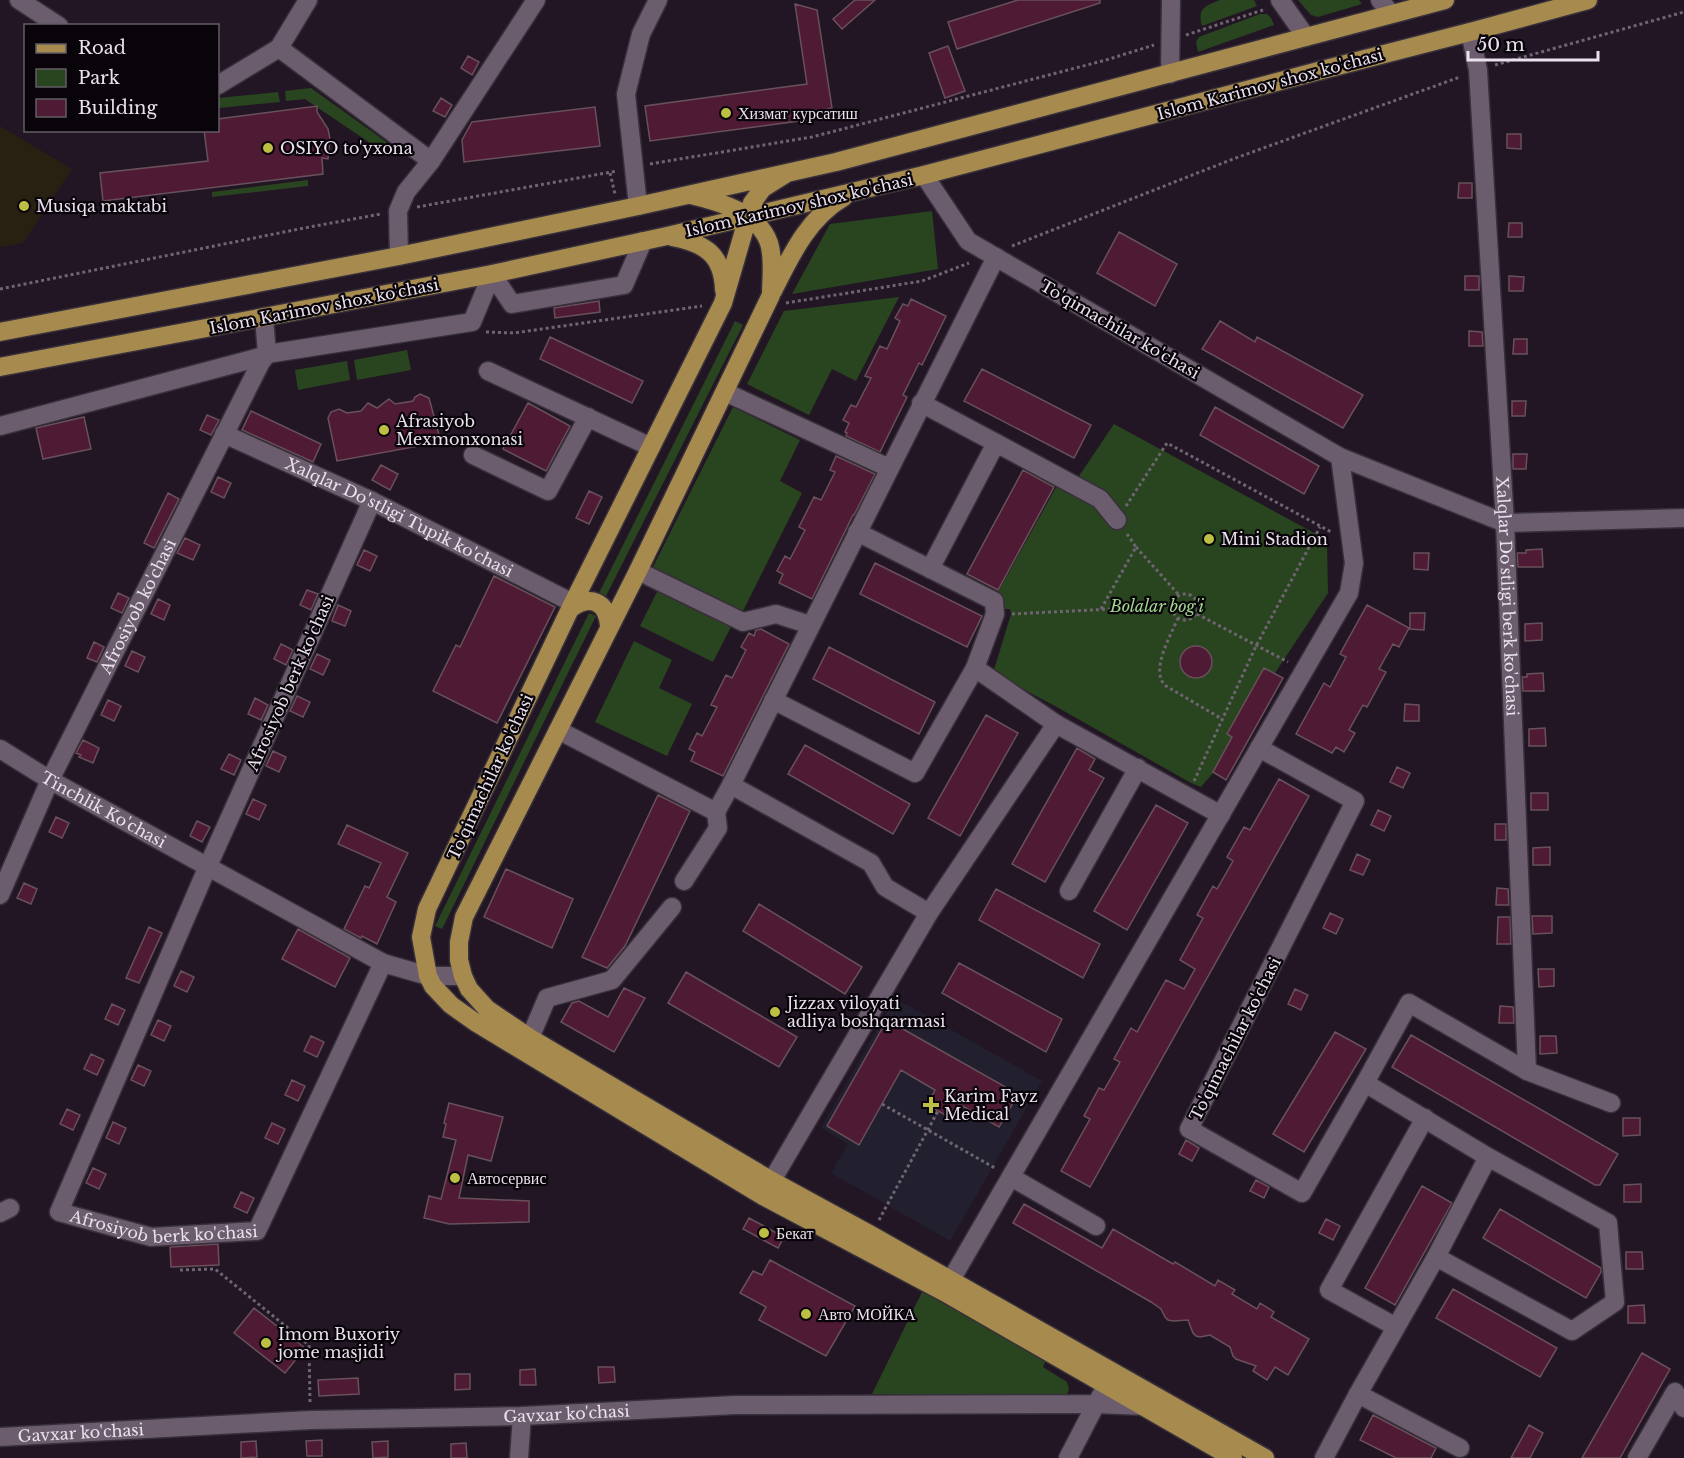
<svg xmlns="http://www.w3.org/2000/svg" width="1684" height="1458" viewBox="0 0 1684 1458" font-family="'Libre Baskerville',serif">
	<rect width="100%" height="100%" fill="#221625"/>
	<path fill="#282111" d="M0,126l72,43 -49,74 -23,4z"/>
	<path fill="#221f2f" d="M895,998l147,83 -92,160 -119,-68 17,-29 -27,-16z"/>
	<path fill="#29451f" d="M1220,0h34l3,6 -55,20c-5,-18 3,-20 18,-26z
		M1298,0h61l3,4 -44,13 -7,-2z
		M1260,14h7l4,4 3,7 -76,27 -2,-10 3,-5z
		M311,88l81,58 -16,1 -71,-48 -19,2 -1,-10z
		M278,92l2,10 -61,6 -1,-10z
		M308,180v6l-96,11v-5z
		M932,211l6,58 -146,25 38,-70z
		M899,297l-43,84 -24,-12 -23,46 -62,-31 37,-73z
		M735,321l8,4 -137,271 -7,-3z
		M407,350l4,20 -54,10 -3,-20z
		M347,361l3,19 -52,10 -3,-20z
		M733,407l67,33 -20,41 22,12 -61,122 -90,-44z
		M1114,424l213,116 1,53 -53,80 8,5 -57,102 -13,-7 -12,14 -10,-4 -136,-77 -62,-33 18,-59 -1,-5h-5l-7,-17 61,-110 12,6z
		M660,586l73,37 -20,39 -73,-36z
		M589,613l7,3 -154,313 -7,-3z
		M634,641l38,19 -13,28 33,16 -25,52 -72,-34z
		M923,1290l124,68 -4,9 24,15 2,7 -4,11 -193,-6z"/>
	<path fill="#4f1a34" stroke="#68515a" stroke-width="1.5" d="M855,0h20l-33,29 -9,-10z
		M1018,0h82v3l-143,46 -9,-27z
		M795,4l22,6 15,98 -25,6v6l-157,21 -5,-35 162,-22z
		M948,46l17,45 -20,7 -16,-45z
		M468,56l11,6 -7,13 -11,-7z
		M441,98l11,7 -7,12 -12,-6z
		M317,106v6l11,17 2,10 -2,20 -6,-1 1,16 -220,27 -3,-28 108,-12 -4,-31h14v-11z
		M595,107l5,39 -136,16 -2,-22 10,-18z
		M1507,134h14v15l-14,-1z
		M1459,183h13v15h-14z
		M1509,223h13v14h-14z
		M1119,232l58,32 -22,42 -58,-33z
		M1465,276h14v14h-14z
		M1509,276l15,1 -1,14h-14z
		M911,299l35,17 -24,49 -3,-2 -16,32 4,2 -27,55 -34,-16 1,-3 -2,-1 4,-9 -6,-3 8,-15 5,2 15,-29 -6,-2 15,-30 7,3 13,-28 -5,-3 8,-14 5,2z
		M599,301l1,11 -45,6 -1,-10z
		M1220,321l35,21 2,-5 106,58 -20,33 -141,-79z
		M1469,331l13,1 1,14h-14z
		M550,337l93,44 -11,22 -92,-44z
		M1514,339h13v15h-14z
		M982,369l109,56 -17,33 -110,-57z
		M420,394l9,4 12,44 -104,19 -9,-43 3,-6 8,-3 8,4 14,-2 7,-8 9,5 12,-9 6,5 18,-3 2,-4z
		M1512,401h14l-1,15h-13z
		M528,403l42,23 -24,45 -43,-22z
		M1215,407l104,59 -15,28 -104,-59z
		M251,411l70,33 -8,18 -71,-32z
		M207,415l12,5 -8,15 -11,-5z
		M84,417l7,32 -48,10 -7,-31z
		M1513,454h14l-1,15h-13z
		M836,456l39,18 -21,41h-1l-41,84 -33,-16 4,-9 -6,-3 8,-15 5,3 15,-29 -6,-3 15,-30 7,3 14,-28 -5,-2z
		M381,465l17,9 -8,16 -18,-10z
		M1023,470l31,17 -56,103 -31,-16z
		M218,477l13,6 -7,15 -13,-6z
		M589,491l13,6 -13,27 -13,-6z
		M168,493l11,6 -25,49 -10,-5z
		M185,538l15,7 -7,15 -16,-7z
		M1542,549l1,18h-25l-1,-14h9v-3z
		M364,550l13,6 -7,15 -13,-6z
		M1414,553h15l-1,17 -14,-1z
		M875,563l107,53 -15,31 -107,-53z
		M494,576l61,31 -58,116 -64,-32 23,-46 4,2z
		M307,590l11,4 -7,16 -11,-5z
		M118,593l11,5 -7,15 -11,-5z
		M158,599l12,6 -6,15 -13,-6z
		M338,605l13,6 -6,15 -13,-5z
		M1367,605l42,23 -10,19 -6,-3 -14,25 7,3 -19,35 -4,-2 -14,25 6,3 -11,19 -8,-5 -4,6 -36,-19 28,-51 6,4 16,-30 -6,-3z
		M1410,613h15l-1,17 -14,-1z
		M1542,623v17l-17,1v-17z
		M761,629l28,15 -66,132 -32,-15 4,-9 -6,-3 8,-16 5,3 15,-29 -6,-2 15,-30 6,3 14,-28 -5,-3 8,-14 5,3 2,-6z
		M94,642l10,5 -7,15 -10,-4z
		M281,644l12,6 -7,15 -12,-6z
		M1180 662a16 16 0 1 1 32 0a16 16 0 1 1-32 0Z
		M829,647l106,55 -16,32 -106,-55z
		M132,651l13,6 -7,15 -13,-6z
		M317,654l13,6 -7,15 -13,-6z
		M1264,668l19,10 -57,102 -13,-8 19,-35 -5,-3z
		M1543,673l1,18h-21l-1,-14h5v-3z
		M297,696l13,6 -7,15 -13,-6z
		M255,698l13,7 -7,15 -13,-6z
		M108,700l13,6 -7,15 -13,-6z
		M1405,704l14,1v16h-15z
		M986,715l32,18 -58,103 -32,-18z
		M1545,728l1,18h-17v-17z
		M83,740l16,8 -6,15 -14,-6 2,-2 -5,-2z
		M805,745l105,59 -17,30 -105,-60z
		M1077,748l18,11 -6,11 15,8 -59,104 -33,-18z
		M273,751l13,6 -7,15 -13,-6z
		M229,754l12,6 -7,15 -13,-6z
		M1397,767l13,6 -7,15 -13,-6z
		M1279,779l30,17 -219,391 -29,-16 29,-52 -6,-3 15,-28 5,2 16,-28 -6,-3 17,-31 6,4 29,-52 18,9 11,-20 -15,-9 23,-42 -6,-3 16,-29 4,3 16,-28 -6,-4 17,-30 6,3z
		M1531,793h17v17h-17z
		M658,795l32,16 -65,135 -18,22 -25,-11z
		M253,799l13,6 -7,15 -13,-6z
		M1156,805l32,18 -61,107 -33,-19z
		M1378,810l13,6 -7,15 -13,-6z
		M56,817l13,6 -7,15 -13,-6z
		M197,821l13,6 -8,15 -12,-6z
		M1495,824h11v16h-11z
		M347,825l61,28 -21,44 9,5 -19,42 -15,-8 -1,2 -17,-9 21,-43 4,2 12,-25 -43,-19z
		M1550,847v18h-17v-17z
		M1357,854l13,6 -7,15 -13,-5z
		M506,869l67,30 -21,49 -68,-31z
		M24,883l13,6 -6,15 -14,-6z
		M1497,888l11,1 1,16h-13z
		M996,889l104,55 -17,34 -104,-58z
		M759,904l103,63 -17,27 -102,-63z
		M1330,913l13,6 -7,15 -13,-6z
		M1532,916h20v17l-19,1z
		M1498,917h12l1,27h-14z
		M149,927l13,6 -23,50 -13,-5z
		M298,929l52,29 -15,29 -53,-28z
		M959,963l103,56 -16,33 -104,-59z
		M1538,969h16v17l-15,1z
		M181,971l13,6 -7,15 -13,-6z
		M686,972l111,65 -18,30 -111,-64z
		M624,988l21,10 -31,54 -53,-30 11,-19 7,-2 29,16z
		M1295,989l13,6 -7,15 -13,-6z
		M112,1004l13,6 -7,15 -13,-6z
		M1500,1006l13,1 1,16h-15z
		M158,1020l13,6 -7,15 -13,-6z
		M887,1020l131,74 -19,33 -40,-23 -8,14 -24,-13 8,-15 -34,-20 -42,75 -32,-19z
		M1335,1032l31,17 -62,103 -31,-18z
		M1411,1035l207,119 -18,31h-5l-203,-118z
		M311,1036l13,6 -7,15 -13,-6z
		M1540,1036h16l1,17 -17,1z
		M91,1054l13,6 -7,15 -13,-6z
		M138,1065l13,6 -7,15 -13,-6z
		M292,1080l13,6 -7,15 -13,-6z
		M449,1103l54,14 -12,44 -23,-6 -9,43 70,3v21l-80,2 -25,-6 5,-22 12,3 15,-59 -13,-3 3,-13 -2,-1z
		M67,1109l13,6 -7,15 -13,-6z
		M1623,1118h17v17l-17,1z
		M113,1122l13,6 -7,16 -13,-6z
		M272,1123l13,6 -7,15 -13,-6z
		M1186,1140l13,8 -7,13 -13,-7z
		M93,1168l13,6 -7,15 -13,-6z
		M1256,1180l13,7 -5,11 -14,-7z
		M1641,1184v18h-17v-17z
		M1422,1186l30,17 -57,102 -30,-17z
		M241,1192l13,6 -7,15 -13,-6z
		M1024,1204l78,44 11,-19 60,35 2,-2 40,24 3,-6 17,10 -3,4 25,15 3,-6 14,9 -3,5 38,22 -21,36 -13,-8 -8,13 -14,-9 3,-5 -20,-7 -3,-3 -3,-9 -20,-12 -10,2 -4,-1 -3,-3 -5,-13 -15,1 -5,-1 -3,-3 -4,-8 -10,-7 -138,-79z
		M1500,1209l101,59v4l-15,26 -103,-60z
		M749,1218l35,19 -6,11 -35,-19z
		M1326,1219l14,7 -7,14 -14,-7z
		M218,1244l1,21 -48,2 -1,-20z
		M1626,1252h16l1,17h-17z
		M770,1260l85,46 -29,50 -67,-36 7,-13 -26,-14 13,-22 9,4z
		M1453,1289l104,59 -17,29 -104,-59z
		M1644,1305l1,18h-17v-17z
		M254,1308l51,40 -20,25 -51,-40z
		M1642,1353l28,16 -50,89h-38z
		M598,1367h16l1,15 -16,1z
		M535,1369l1,16h-16v-15z
		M455,1374h15v15l-15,1z
		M358,1378l1,16 -40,2 -1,-16z
		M1373,1415l63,33 -5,10h-35l-36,-18z
		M1529,1425l14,8 -13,25h-19z
		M322,1440v16h-15l-1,-15z
		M256,1441l1,16 -16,1v-16z
		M388,1441v16l-15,1 -1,-16z
		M466,1443l1,15h-16v-14z"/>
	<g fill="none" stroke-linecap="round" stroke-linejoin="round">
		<g stroke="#372f3a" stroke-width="21">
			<g id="minor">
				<path d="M19,0l40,26"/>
				<path d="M308,0l-29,48 152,113 -25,31 -8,19 1,45"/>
				<path d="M1280,0l26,37"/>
				<path d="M1380,0l11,14"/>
				<path id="s1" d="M1470,32l8,38 27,453 22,548 84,32"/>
				<path d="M1170,74l1,-74"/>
				<path d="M218,85l61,-37"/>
				<path d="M431,161l105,-161"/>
				<path d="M924,175l44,66 372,216 165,66 179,-5"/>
				<path d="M638,206l-12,-112 15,-60 17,-34"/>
				<path d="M267,354l205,-32 20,-48 20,30 112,-19 19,-44"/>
				<path d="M488,371l163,76"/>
				<path d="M725,392l164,76"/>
				<path d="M921,403l75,40"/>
				<path d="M0,426l264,-70"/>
				<path id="s2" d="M224,434l148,67 201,102"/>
				<path d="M473,455l75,36 40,-74"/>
				<path id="s3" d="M372,501l-164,365 -149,346 92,25 106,-6 126,-268"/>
				<path d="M857,532l137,69 1,13 -20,54"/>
				<path d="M930,569l66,-126 104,56 17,21"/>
				<path d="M638,571l105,51 33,-8 34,11"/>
				<path d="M773,700l142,73 60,-105 81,56 -127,189"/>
				<path d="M1056,724l165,91"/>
				<path d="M558,730l158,82 15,-27"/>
				<path d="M1259,748l96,53 -166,328 113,64 63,-110 123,74 -52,100 -78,137 -34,64"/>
				<path id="s4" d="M0,749l50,31 333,183 45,13h35"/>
				<path d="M684,881l34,-53 -2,-16"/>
				<path d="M1069,891l69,-123"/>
				<path id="s5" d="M0,895l50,-115 211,-418 6,-8 -3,-37"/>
				<path d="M530,1038l17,-40 65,-18 60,-73"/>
				<path d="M1365,1083l44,-80 118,68"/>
				<path d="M1011,1177l85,49"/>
				<path d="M764,1194l165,-281 -44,-26 -14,-24 -140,-78 265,-528"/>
				<path d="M0,1213l10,-5"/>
				<path d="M1436,1257l136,74 43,-29 -7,-79 -120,-66"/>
				<path d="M944,1292l405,-699 5,-30 -14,-106"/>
				<path d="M1396,1327l-67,-37 96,-172"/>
				<path d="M1358,1394l102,54"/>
				<path id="s6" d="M0,1437l311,-17 211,-4 213,-11 361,-1 18,-31"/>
				<path d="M519,1458l3,-42"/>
				<path d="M1068,1458l28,-54 49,2"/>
				<path d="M1637,1458l38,-66 9,16"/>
			</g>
		</g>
		<g stroke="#372f3a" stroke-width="21">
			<path id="major" d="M787,173l-24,15 -11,15 -29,100 -153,306 -143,300 -6,28 7,39 5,10 18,19 24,17 288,174 181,96 289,166
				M691,195c29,7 67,17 78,48 5,16 2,36 2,52l-133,276 -174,346 -5,25v18l4,16 6,13 18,20 43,29 242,143 99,54 394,223
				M672,237c32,6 51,17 52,53
				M773,291c18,-36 35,-73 71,-94
				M0,332l399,-76 239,-50 198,-44 609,-162
				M0,367l492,-93 175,-38 257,-61 402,-106 144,-37 118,-32
				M570,609c20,-15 37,-8 39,17"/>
		</g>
		<path stroke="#6f6471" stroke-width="3" stroke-dasharray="3 3" stroke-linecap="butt" d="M1186,35l80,-26
			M1495,65l189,-53
			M650,164l162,-27 294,-77 48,-15
			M610,173l5,21
			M417,207l200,-36
			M1012,246l221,-87 227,-82
			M0,289l304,-61 77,-14
			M786,303l136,-22 47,-18
			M486,332l28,1 188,-27
			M1126,506l41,-63 166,90
			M1136,547l43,48
			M1172 607a13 13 0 1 1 26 0a13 13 0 1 1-26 0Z
			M1101,609l35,-62 -9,-13
			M1012,614l160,-8
			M1197,614l91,48
			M1178,618c-7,17 -29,54 -12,68l56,33
			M1194,781l62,-135 64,-119
			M882,1104l113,64
			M879,1220l59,-109
			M180,1270l35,-1 94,76 1,58"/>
		<use href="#minor" stroke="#6b5c6e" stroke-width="18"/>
		<use href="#major" stroke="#a68a4e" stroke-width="18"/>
	</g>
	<g fill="#bcbf43" stroke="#08040a" stroke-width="2">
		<circle cx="726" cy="113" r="6"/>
		<circle cx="268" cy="148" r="6"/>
		<circle cx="24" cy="206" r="6"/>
		<circle cx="384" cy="430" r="6"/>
		<circle cx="1209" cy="539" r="6"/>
		<circle cx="775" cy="1012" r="6"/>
		<path d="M928 1096h6v6h6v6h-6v6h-6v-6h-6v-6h6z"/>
		<circle cx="455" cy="1178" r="6"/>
		<circle cx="764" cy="1233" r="6"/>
		<circle cx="806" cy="1314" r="6"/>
		<circle cx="266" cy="1343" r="6"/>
	</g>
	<g text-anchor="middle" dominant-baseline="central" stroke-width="4.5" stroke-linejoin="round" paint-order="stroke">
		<g font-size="16" fill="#e9e1eb" stroke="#08040a">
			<text transform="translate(1270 84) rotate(-15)">Islom Karimov shox ko'chasi</text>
			<text transform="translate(799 205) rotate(-13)">Islom Karimov shox ko'chasi</text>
			<text transform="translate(324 306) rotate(-11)">Islom Karimov shox ko'chasi</text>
			<text transform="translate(1120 329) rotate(30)">To'qimachilar ko'chasi</text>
			<text stroke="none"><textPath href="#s2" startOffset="194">Xalqlar Do'stligi Tupik ko'chasi</textPath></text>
			<text stroke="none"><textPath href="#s1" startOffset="566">Xalqlar Do'stligi berk ko'chasi</textPath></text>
			<text stroke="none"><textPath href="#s5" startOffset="320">Afrosiyob ko'chasi</textPath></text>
			<text transform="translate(290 683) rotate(-66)">Afrosiyob berk ko'chasi</text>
			<text transform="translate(490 777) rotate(-65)">To'qimachilar ko'chasi</text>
			<text stroke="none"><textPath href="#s4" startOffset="120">Tinchlik Ko'chasi</textPath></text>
			<text transform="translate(1235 1039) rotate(-63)">To'qimachilar ko'chasi</text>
			<text stroke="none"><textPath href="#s3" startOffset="884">Afrosiyob berk ko'chasi</textPath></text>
			<text stroke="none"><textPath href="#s6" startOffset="567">Gavxar ko'chasi</textPath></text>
			<text stroke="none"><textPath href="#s6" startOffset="81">Gavxar ko'chasi</textPath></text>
		</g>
		<g font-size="16" fill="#e9e1eb" stroke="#08040a" text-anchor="start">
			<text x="738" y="113">Хизмат курсатиш</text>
			<text x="280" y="148">OSIYO to'yxona</text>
			<text x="36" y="206">Musiqa maktabi</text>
			<text x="396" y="421">Afrasiyob<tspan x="396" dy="18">Mexmonxonasi</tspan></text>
			<text x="1221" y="539">Mini Stadion</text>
			<text x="787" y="1003">Jizzax viloyati<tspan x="787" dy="18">adliya boshqarmasi</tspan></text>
			<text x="944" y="1096">Karim Fayz<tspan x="944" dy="18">Medical</tspan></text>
			<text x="467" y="1178">Автосервис</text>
			<text x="776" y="1233">Бекат</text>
			<text x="818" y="1314">Авто МОЙКА</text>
			<text x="278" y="1334">Imom Buxoriy<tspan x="278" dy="18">jome masjidi</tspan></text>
		</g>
		<g font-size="16" font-style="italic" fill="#a0d78d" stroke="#08040a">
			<text x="1157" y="606">Bolalar bog'i</text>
		</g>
	</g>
	<rect x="24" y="24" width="195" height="108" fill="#08040a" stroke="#625c64" stroke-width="1.5"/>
	<rect x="36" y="44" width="30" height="9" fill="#a68a4e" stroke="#625c64" stroke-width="1.5"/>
	<text x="78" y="54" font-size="18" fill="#e9e1eb">Road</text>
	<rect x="36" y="69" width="30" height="18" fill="#29451f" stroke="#625c64" stroke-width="1.5"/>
	<text x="78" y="84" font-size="18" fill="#e9e1eb">Park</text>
	<rect x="36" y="99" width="30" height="18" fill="#4f1a34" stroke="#625c64" stroke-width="1.5"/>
	<text x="78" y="114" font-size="18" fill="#e9e1eb">Building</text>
	<path d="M1468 51v9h130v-9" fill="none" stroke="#e9e1eb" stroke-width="3"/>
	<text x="1477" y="51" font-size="18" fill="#e9e1eb" stroke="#08040a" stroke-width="4.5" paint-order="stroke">50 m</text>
</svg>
